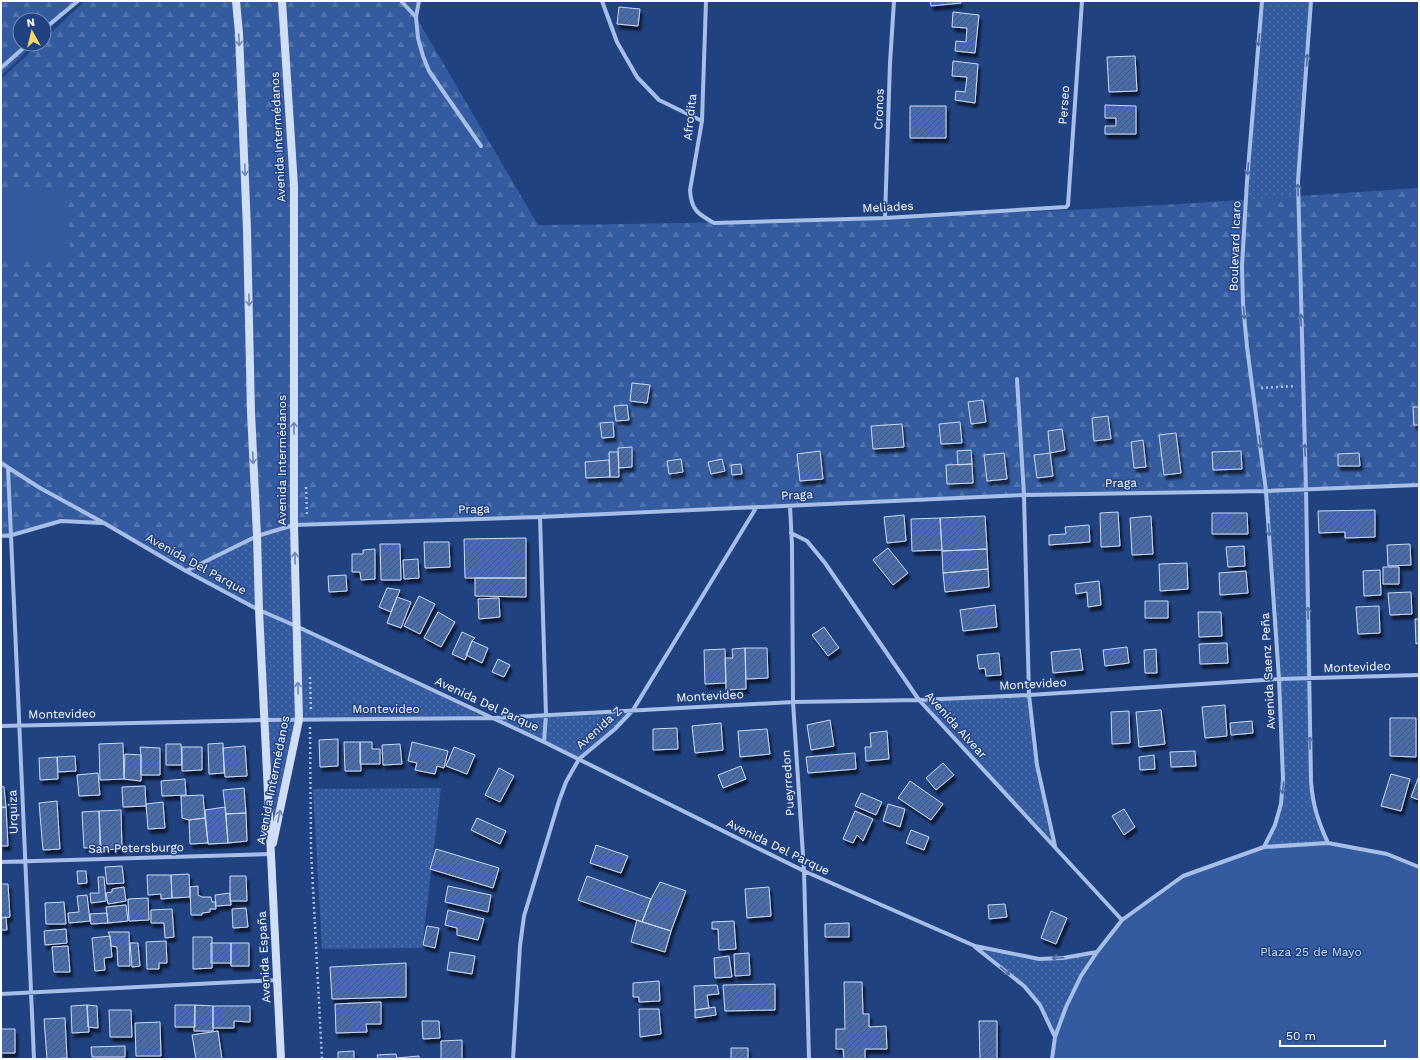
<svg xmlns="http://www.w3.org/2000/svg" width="1420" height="1060" viewBox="0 0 1420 1060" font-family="'Work Sans',sans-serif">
	<defs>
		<pattern id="grass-dots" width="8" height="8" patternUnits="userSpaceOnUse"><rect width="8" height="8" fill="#345b9f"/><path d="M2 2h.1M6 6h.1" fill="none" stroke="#5274ad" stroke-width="1.8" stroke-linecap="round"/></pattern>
		<pattern id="forest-firs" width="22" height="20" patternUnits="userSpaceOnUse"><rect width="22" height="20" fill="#345b9f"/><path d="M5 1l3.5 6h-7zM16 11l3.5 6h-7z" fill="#5274ad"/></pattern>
		<pattern id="building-hatch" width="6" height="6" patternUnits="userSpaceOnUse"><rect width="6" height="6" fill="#496caa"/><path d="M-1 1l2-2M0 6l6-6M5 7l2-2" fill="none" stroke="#4b576d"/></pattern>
		<filter id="shadow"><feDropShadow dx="2.5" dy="4.5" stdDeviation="1" flood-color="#0009"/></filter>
	</defs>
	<rect width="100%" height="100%" fill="#204281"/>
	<path fill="url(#grass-dots)" d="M282,1l14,625 198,92 139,-8 -54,49 -85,-41 -195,2 -28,133 -17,-441z
		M1262,1h49l-13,180 15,621 15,41 -64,4 11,-22 8,-46 -12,-218 -24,-214 -3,-117z
		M257,536l2,74 -73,-39z
		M1029,695l8,70 18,82 -136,-147z
		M441,788l-19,160 -100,1 -9,-160z
		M975,946l64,13 24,-1 34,-6 -42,85 -15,-32 -16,-19z"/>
	<path fill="url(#forest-firs)" d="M1,1h77l-34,33v-14h-24v24h14l-33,32z
		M85,1h334l-3,16 122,208c177,-2 354,-6 531,-15 117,-6 234,-14 350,-22v297l-324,8 -339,15 -462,17 -108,46 -82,-48 -44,-2 -59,15v-457l38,-35h5v-5z"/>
	<path fill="#345b9f" d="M68,190l2,69 -69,2v-69z
		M1328,843l59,11 32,12v193h-366l3,-22 25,-61 41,-56 61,-44 81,-29z"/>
	<path fill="url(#building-hatch)" stroke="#cadaf6" filter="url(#shadow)" d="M930,1h30l1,2 -30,3z
		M619,7l21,2 -2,17 -21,-2z
		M953,12l26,3 -4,38 -20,-2 1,-10 10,1 1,-14 -15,-1z
		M1135,56l2,35 -28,1 -2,-35z
		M953,61l25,3 -3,39 -20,-3 1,-9 9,1 2,-15 -15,-1z
		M1105,105l31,1v28h-31v-8h11v-8h-11z
		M910,106h36v32h-36z
		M632,383l18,2 -3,18 -17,-2z
		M983,400l3,22 -15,2 -3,-22z
		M627,405l2,15 -13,1 -2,-15z
		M1413,407h6v18h-5z
		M1108,416l3,23 -17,2 -2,-23z
		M613,422l1,15 -12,1 -2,-15z
		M960,422l2,21 -21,1 -2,-20z
		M902,424l2,23 -31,2 -2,-23z
		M1062,429l3,21 -15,3 -2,-22z
		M1176,433l5,40 -17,2 -5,-40z
		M1143,440l3,27 -12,1 -3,-26z
		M632,447v20l-13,1 -1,-20z
		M971,450l1,14 -14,1 -1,-14z
		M820,451l3,28 -23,2 -3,-27z
		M1241,451l1,18 -29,1 -1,-18z
		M609,452h9l1,25h-9z
		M1004,453l3,26 -20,2 -3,-26z
		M1050,453l3,23 -16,2 -3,-23z
		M1359,453l1,13h-22v-12z
		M681,459l2,13 -14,2 -2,-13z
		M722,459l3,12 -14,3 -3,-12z
		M609,460l1,17 -24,1 -1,-16z
		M741,464l1,10 -10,1 -1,-10z
		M972,464l1,19 -26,1 -1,-19z
		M1375,510v27l-30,1v-6l-26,1 -1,-22z
		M1118,512l2,34 -19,1 -1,-34z
		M1212,513h35l1,21h-36z
		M904,515l2,26 -19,2 -3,-26z
		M985,516l2,33 -45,2 -2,-33z
		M1151,516l2,38 -21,1 -2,-37z
		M940,518l2,32 -30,1 -1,-32z
		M1089,525l1,17 -41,3v-10l17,-1 -1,-7z
		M526,538v40h-61l-1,-39z
		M424,542h25l1,25 -25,1z
		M380,544h20l1,36h-20z
		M1410,544l1,21 -23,1 -1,-21z
		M1244,546l1,20 -17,1 -2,-20z
		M888,548l20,25 -15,12 -20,-25z
		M375,549v30l-14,1 -1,-8h-8v-18h11v-4z
		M987,549l1,20 -45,4 -1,-22z
		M418,559l1,19 -15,1 -1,-19z
		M1187,563l1,26 -28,2 -1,-27z
		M1383,567h16v17h-16z
		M988,569l1,18 -44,5 -2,-19z
		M1380,570l1,25 -17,1 -1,-25z
		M1246,571l2,22 -28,2 -1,-22z
		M346,575l1,16 -18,1 -1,-16z
		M475,578h51v19l-51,-1z
		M1099,581l2,24 -13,2 -1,-15 -11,2 -1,-10z
		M387,588l13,2 -9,22 -12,-5z
		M1411,592l1,22 -22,1 -2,-22z
		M419,596l16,8 -15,30 -16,-8z
		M397,597l14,5 -10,26 -14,-5z
		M499,598l1,19 -21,2 -1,-20z
		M1145,601h23v17h-23z
		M995,605l2,22 -34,4 -3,-21z
		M1379,606l1,27 -22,1 -2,-27z
		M438,612l17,10 -14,25 -17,-9z
		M1198,612h23l1,24 -23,1z
		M1415,619h4v24l-3,1z
		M824,627l15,21 -11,8 -16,-21z
		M462,632l13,6 -3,3 -7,19 -13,-6z
		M472,641l16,7 -6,15 -16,-8z
		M1227,643l1,20 -28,1 -1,-20z
		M1127,647l2,16 -24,3 -2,-16z
		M745,648l1,41 -20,1 -1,-32h8l-1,-9z
		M745,648h22l1,30 -22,1z
		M725,649l1,34 -21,1 -1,-34z
		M1080,649l3,21 -30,3 -2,-21z
		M1156,649l1,24h-12l-1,-23z
		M999,653l2,22 -15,1 -1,-8 -6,1 -2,-14z
		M498,659l12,6 -6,12 -12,-5z
		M1225,705l2,31 -22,2 -3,-31z
		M1161,710l4,34 -26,3 -3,-35z
		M1129,711l1,32 -18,1 -1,-32z
		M1390,718h26v39l-26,-1z
		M830,720l4,26 -23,4 -4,-25z
		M1252,721l1,12 -22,2 -1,-12z
		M721,723l2,27 -28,3 -3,-27z
		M677,728l1,21 -25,1v-21z
		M767,729l3,25 -30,3 -2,-26z
		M887,731l2,28 -23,2 -1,-14h6l-1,-14z
		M338,739v27l-18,1 -1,-27z
		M344,742h16l1,29h-16z
		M360,742h12v7h8v15h-20z
		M412,742l36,9 -4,17 -7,-2 -2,8 -20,-4 2,-7 -9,-2z
		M123,743l1,36 -24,1 -1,-36z
		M223,743l1,30 -15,1 -1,-30z
		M166,744h15l1,21h-16z
		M400,744l2,20 -19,1 -1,-20z
		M245,746l2,30 -22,1 -2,-29z
		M140,747l20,1v27h-19v-20z
		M182,747h20v23l-20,1z
		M454,747l21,8 -8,19 -21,-8z
		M1195,751l1,15 -25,1 -1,-15z
		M855,753l1,16 -48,4 -2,-16z
		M125,754l16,1v26l-17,-2z
		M1154,755l1,14 -15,1 -1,-13z
		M75,756l1,15 -18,1 -1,-15z
		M57,757l1,22 -18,1 -1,-22z
		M943,763l11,12 -18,15 -10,-12z
		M741,766l5,13 -23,9 -5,-13z
		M499,768l15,8 -14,26 -15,-7z
		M98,773l2,22 -21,1 -2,-21z
		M1391,774l19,5 -9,32 -20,-5z
		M1419,776v24l-8,-3z
		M185,779l1,16 -24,1 -1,-15z
		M910,781l33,23 -12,16 -33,-22z
		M1,786l3,1 2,20h-5z
		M145,786l1,20 -23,1 -1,-20z
		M244,788l2,25 -20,1 -3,-24z
		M861,793l21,9 -6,13 -21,-9z
		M203,795l2,23 -16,2 -7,-2 -1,-22z
		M57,801l3,48 -17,1 -4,-47z
		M163,802l2,26 -17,1 -2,-25z
		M888,804l17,5 -5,18 -17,-6z
		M6,807l2,39h-7v-38z
		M225,807l3,36 -20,1 -3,-34z
		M1124,809l11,18 -11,8 -12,-19z
		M121,810l1,39 -21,1 -2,-39z
		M99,811l1,36 -16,1 -2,-36z
		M855,811l18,8 -10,22 -6,-6 -4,8 -10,-4z
		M246,813l1,28 -19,2 -2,-29z
		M205,818l3,25 -18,1 -1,-24z
		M477,818l29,13 -6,13 -29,-14z
		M911,830l18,7 -5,13 -18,-7z
		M596,845l32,11 -7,17 -31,-10z
		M436,849l63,19 -6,20 -63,-19z
		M122,866l2,17 -17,1 -2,-17z
		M77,871h9l1,12 -9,1z
		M189,874l1,23 -18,1 -1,-23z
		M147,875h24l1,23 -11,1v-5l-13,1z
		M230,876h16l1,25h-17z
		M587,876l64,23 -9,23 -64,-22z
		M98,877h6l2,24 -15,2 -1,-10h9z
		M660,882l26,9 -15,40 -29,-9 9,-23z
		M1,884h7l2,33 -9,1z
		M198,886v9l4,2h9l1,5h3l1,7h-6v3l-8,1v2h-11l-1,-28z
		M448,886l43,9 -3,17 -43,-10z
		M124,887l2,14 -18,3 -2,-11 6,-1v-3z
		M769,887l2,29 -24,2 -2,-29z
		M230,893l1,12 -15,1 -1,-11z
		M87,895l3,26 -21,2 -1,-10 11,-1 -2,-16z
		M148,898l1,22 -20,1 -1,-22z
		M64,902l2,22h-20l-1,-21z
		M1005,904l2,13 -18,2 -1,-14z
		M126,905l2,16 -20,2 -2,-16z
		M246,908l2,19 -15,1 -1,-19z
		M172,909l2,28 -9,1 -1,-15h-13v-13z
		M448,910l36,9 -6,21 -21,-5v-7l-12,-3z
		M1051,911l16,7 -11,26 -15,-6z
		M107,913l1,10 -17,1 -1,-10z
		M6,917l1,13h-6v-12z
		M637,920l34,11 -6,21 -34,-10z
		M734,921l2,28 -17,1 -1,-21h-6v-7z
		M849,923v14h-24v-13z
		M427,926l12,2 -4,20 -12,-3z
		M66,929l1,14 -22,2 -1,-14z
		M108,932h21l1,34h-12l-1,-19 -6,-1 -1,-10z
		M110,936l2,21 -8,1 1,12 -10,1 -3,-33z
		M193,937h19v31l-19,1z
		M166,941l1,22h-8v6h-12l-1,-27z
		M130,943h8l2,23 -8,1z
		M211,943h20v20h-20z
		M231,943h18v23h-18z
		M68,946l2,26h-16l-2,-25z
		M450,952l25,4 -3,18 -25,-4z
		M749,953l1,22 -15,1 -1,-22z
		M729,956l3,21 -17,1 -1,-20z
		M406,963v34l-74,2 -2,-32z
		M659,981l1,20 -21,1v-5h-6v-14z
		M844,982h18l1,32h6v13l17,-1 1,23h-22v10h-21l-1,-10h-7v-20h9z
		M775,984v26l-50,1 -2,-26z
		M717,985l2,9 -12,1 2,13 -14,2 -1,-24z
		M381,1002v22h-15l1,8 -31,1 -1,-29z
		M87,1005l2,27 -17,1 -1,-27z
		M87,1005l10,1 1,22 -10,-1z
		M175,1005h20v22h-20z
		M195,1005l18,1v25h-19z
		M213,1006h37v16l-16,-1v7h-21z
		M715,1007l1,8 -21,3v-8z
		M639,1009h20l2,25 -21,3z
		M109,1010h22l1,27h-22z
		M65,1018l2,40 -20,1 -3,-40z
		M422,1021h17l1,17 -17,1z
		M979,1021h18v38h-17z
		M160,1022l1,34h-25l-1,-33z
		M1,1029h14v24h-14z
		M218,1031l4,28h-26l-4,-24z
		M462,1040v19h-21v-18z
		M125,1046v11h-33l-1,-10z
		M731,1048h17v11h-17z
		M354,1051v8h-16v-7z
		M396,1054l1,5h-19l-1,-4z
		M419,1056v3h-22v-1z"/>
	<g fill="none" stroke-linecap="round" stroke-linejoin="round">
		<path stroke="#a6bee8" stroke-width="2.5" stroke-dasharray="2 3" stroke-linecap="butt" d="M1261,388l35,-2
			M306,487l1,29
			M310,677l1,35
			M310,727l1,123 11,209"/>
		<path stroke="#a6bee8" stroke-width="4" d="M401,1l15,16
			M419,1l-3,16 2,21 5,18 6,15 52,75
			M602,1l15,41 20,35 22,23 43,21
			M706,1l-4,120 -12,69c1,20 8,24 24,33l171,-5 181,-11 2,-2 14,-204
			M1262,1l-15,180 -5,85 1,38 4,43 19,144 13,188 4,100 -2,25 -6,21 -11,22
			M1311,1l-13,180 8,308 5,293c2,24 7,39 17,61
			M44,29l34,-28
			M1,68l27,-24
			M885,218l5,-155 4,-62
			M1017,379l7,116 5,200 8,70 18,81
			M1,463l39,25 64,35 82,48 73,39 37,16 248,116 260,129 171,75 64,13 24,-1 34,-6
			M8,468l26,591
			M790,506l2,39 1,157 11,169 5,188
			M540,517l6,198 -2,27
			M791,533l16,8 18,22 94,137 203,220
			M1,536l11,-1 49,-14 41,2
			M186,571l71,-35 37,-11 246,-8 484,-22 242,-4 153,-6
			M1,726l263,-6 230,-2 299,-16 126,-2 110,-5 250,-16 140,-4
			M1,862l270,-8
			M975,947l49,39 16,19 15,32
			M1,994l276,-14
			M513,1059l7,-113 4,-30 35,-115 7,-19 13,-23 36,-30 18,-19 123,-202
			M1052,1059l3,-22 11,-30 15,-31 16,-24 25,-32 61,-44 81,-29 64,-4 59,11 32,13"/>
		<path stroke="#d0def6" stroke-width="8" d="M236,1l3,32 8,197 4,182 6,124 2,74 22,449
			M273,843l26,-123 -5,-195v-339l-12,-185"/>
	</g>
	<defs><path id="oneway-shaft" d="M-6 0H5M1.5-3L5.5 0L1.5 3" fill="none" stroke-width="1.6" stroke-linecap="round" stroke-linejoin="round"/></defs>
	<g stroke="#6f88b6">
		<use href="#oneway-shaft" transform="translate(239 40) rotate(87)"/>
		<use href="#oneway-shaft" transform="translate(245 170) rotate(88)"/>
		<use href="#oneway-shaft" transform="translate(249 300) rotate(89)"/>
		<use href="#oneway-shaft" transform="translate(294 428) rotate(-90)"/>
		<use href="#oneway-shaft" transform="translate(253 458) rotate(87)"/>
		<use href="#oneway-shaft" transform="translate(295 558) rotate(-91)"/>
		<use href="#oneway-shaft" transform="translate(298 688) rotate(-91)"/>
		<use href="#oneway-shaft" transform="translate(279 816) rotate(-78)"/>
	</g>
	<g stroke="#4f6da5">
		<use href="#oneway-shaft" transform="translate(1259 40) rotate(95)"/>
		<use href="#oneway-shaft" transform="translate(1307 60) rotate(-86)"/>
		<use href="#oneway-shaft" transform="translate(1248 169) rotate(95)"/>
		<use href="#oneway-shaft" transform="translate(1298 190) rotate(-92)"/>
		<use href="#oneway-shaft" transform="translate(1244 313) rotate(84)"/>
		<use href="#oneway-shaft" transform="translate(1301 320) rotate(-92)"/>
		<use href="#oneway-shaft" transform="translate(1260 442) rotate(83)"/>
		<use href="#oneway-shaft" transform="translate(1305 450) rotate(-92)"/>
		<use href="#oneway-shaft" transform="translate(1269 530) rotate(86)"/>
		<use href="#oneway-shaft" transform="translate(1308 613) rotate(-91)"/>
		<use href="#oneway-shaft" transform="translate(1310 743) rotate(-91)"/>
		<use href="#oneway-shaft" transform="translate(1283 788) rotate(95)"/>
		<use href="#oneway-shaft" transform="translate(1058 958) rotate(177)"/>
		<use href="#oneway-shaft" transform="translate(1005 971) rotate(39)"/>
	</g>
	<g text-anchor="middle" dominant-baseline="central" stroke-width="3" stroke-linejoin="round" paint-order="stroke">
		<g font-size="12" fill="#fff" stroke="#204281">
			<text transform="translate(1064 105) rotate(-86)">Perseo</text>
			<text transform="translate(879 109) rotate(-88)">Cronos</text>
			<text transform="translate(690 117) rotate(-84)">Afrodita</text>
			<text transform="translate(278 137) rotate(-93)">Avenida Intermédanos</text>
			<text transform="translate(888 207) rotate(-3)">Meliades</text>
			<text transform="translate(1235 246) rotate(-88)">Boulevard Icaro</text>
			<text transform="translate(282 460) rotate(-90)">Avenida Intermédanos</text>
			<text transform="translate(1121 483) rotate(-1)">Praga</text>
			<text transform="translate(797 495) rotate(-3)">Praga</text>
			<text transform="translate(474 509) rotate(-2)">Praga</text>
			<text transform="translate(196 564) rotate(29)">Avenida Del Parque</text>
			<text transform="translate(1357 667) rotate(-2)">Montevideo</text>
			<text transform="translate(1268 671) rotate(-93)">Avenida Saenz Peña</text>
			<text transform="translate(1033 684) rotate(-3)">Montevideo</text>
			<text transform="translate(710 696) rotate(-3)">Montevideo</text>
			<text transform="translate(487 704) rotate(25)">Avenida Del Parque</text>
			<text x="386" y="709">Montevideo</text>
			<text transform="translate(62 714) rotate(-1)">Montevideo</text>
			<text transform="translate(956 725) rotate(48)">Avenida Alvear</text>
			<text transform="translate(599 728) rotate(-42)">Avenida Z</text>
			<text transform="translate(273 780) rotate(-79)">Avenida Intermédanos</text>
			<text transform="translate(788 783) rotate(-94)">Pueyrredon</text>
			<text transform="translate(13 812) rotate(-92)">Urquiza</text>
			<text transform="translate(778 847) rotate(26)">Avenida Del Parque</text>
			<text transform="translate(136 848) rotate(-1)">San Petersburgo</text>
			<text transform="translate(264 957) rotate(-93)">Avenida España</text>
		</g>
		<g font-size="12" fill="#cadaf6" stroke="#204281">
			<text x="1311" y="952">Plaza 25 de Mayo</text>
		</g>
	</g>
	<rect width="1420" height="1060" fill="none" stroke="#ffffff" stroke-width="4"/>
	<g transform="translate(32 32) rotate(352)"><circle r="19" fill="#204281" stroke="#798eb3"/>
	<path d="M0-3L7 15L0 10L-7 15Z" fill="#f5d866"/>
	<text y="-6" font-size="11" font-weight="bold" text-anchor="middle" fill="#ffffff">N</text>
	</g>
	<path d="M1280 1040v6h105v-6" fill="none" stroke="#ffffff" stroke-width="2"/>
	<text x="1286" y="1040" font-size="12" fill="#ffffff" stroke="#204281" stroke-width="3" paint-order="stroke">50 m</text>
</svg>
